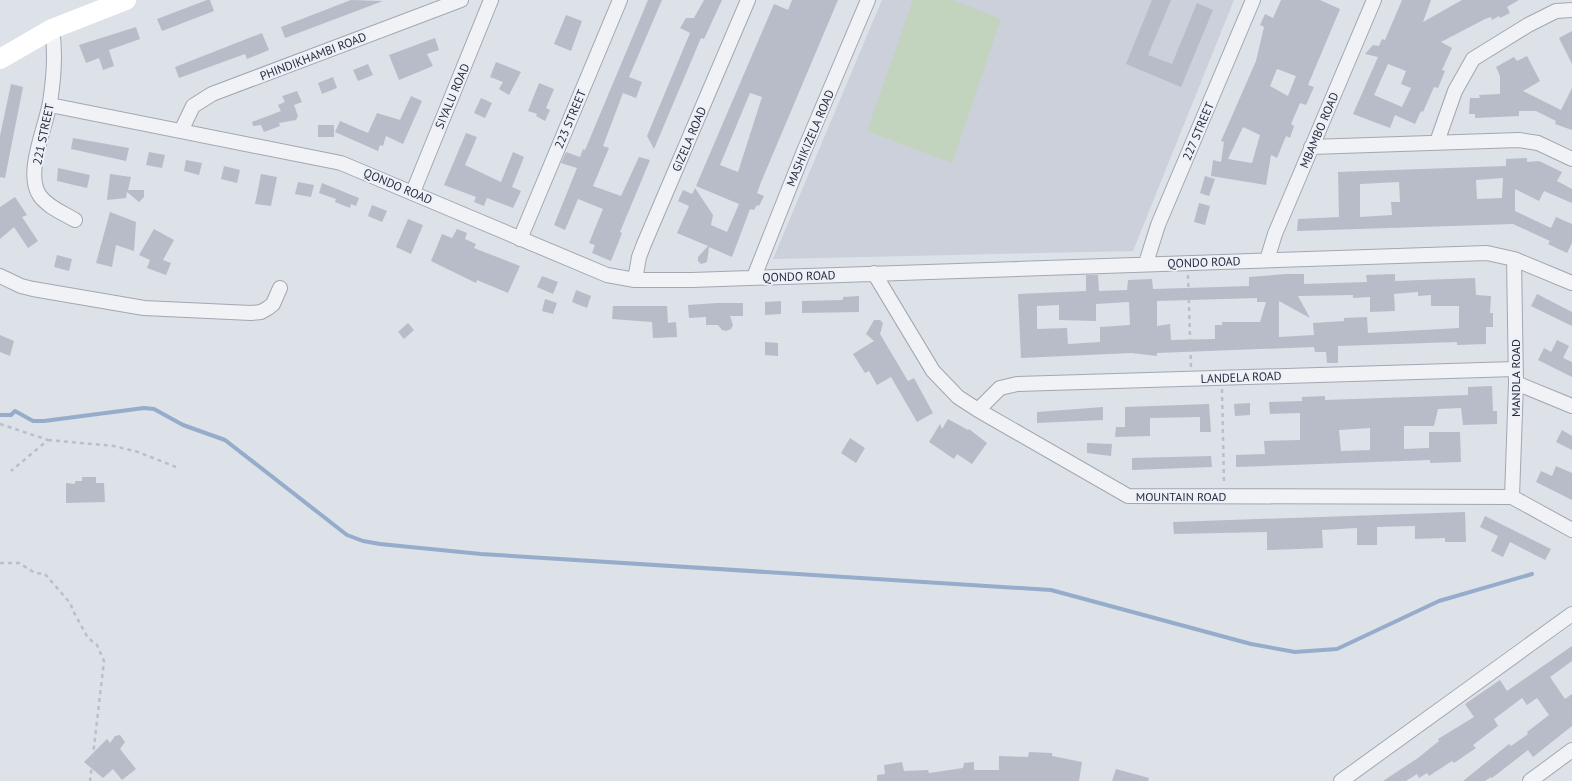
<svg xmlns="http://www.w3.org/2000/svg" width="1572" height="781" viewBox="0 0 1572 781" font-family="'PT Sans',sans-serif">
	<rect width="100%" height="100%" fill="#dde1e8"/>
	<path fill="#cbd0da" d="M882,0h352l-101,251 -360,8z"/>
	<path fill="#c2d3be" d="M913,0h40l48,19 -49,144 -85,-32z"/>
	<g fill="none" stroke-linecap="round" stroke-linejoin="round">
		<path stroke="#95accb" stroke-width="4" d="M0,415h11l4,-4 18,10h11l100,-13 10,1 29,16 42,15 122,95 16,6 17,3 101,10 570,36 200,54 44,8 42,-3 102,-48 93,-27"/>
	</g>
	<path fill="#b7bcc8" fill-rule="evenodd" d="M207,0h3l4,11 -52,20 -5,-12z
		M351,0l32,1 -98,37 -4,-11z
		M648,0h14l-33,77 13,5 -6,16 -13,-5 -20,53 6,2 -16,38 28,10 18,-39 11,3 -30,72 2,1 -11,28 -19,-8 3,-8 -6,-2 14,-34 -25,-10 -13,31 -11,-5 23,-57 -16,-5 5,-11 14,5 3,-8 2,1z
		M704,0h18l-18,39 -3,-1 -47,111 -7,-13 43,-103 -10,-5 6,-10h8z
		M792,0h46l-77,182 -4,11 7,3 -5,10 -2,-1 -3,5 -4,-1 -18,48 -23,-10 -2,15 -6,2 -3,-3v-4l10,-11 -31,-13 12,-27 -11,-5 5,-11 9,4 3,-6 18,27 -2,10 16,7 12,-28 -43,-18 78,-182 14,6zM750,93l12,4 -24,75 -18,-7z
		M1152,0h19l-23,55 24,9 25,-61 16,7 -32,77 -55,-23z
		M1281,0h39l20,9 -32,76 6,2 -8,18 -6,-2 -9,21 3,2 -4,12 -4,-2 -9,22 -6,-3 -5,30 -55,-9 2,-16 8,2 3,-20 -3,-1 35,-80 8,-34 -4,-2 5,-11 8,4zM1277,69l19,7 -8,20 -18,-10zM1243,127l17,8 -8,28 -24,-4z
		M1402,0h29l-8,22 39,-22h57l-12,7 3,6 -10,5 -1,-2 -7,4 -1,-3 -6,2 -44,23 11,6 -10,22 3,1 -7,17 -4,-1 -11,25 -2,-1 -6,13 -20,-9 -5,13 -37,-14 25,-57 -13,-3 8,-9 6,1 3,-7 3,1zM1388,64l18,7 -5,13 10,4 -9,19 -28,-12z
		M566,15l16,6 -11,30 -17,-7z
		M136,27l4,12 -31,11 5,16 -11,4 -4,-12 -13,5 -7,-18z
		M1572,31v33l-13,-26z
		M262,33l7,17 -22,9 -2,-5 -66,24 -4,-11z
		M435,38l4,12 -12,4 6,12 -34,14 -10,-25z
		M1527,56l13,25 -17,10 38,19 11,-22v42l-17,-6 1,-3 -20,-10h-17v5l-44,2v-4h-6l1,-16h10l-1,-3 21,-1v-18l-4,-9 18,-10 3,4z
		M496,62l25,10 -12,23 -10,-6 4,-7 -13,-5z
		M368,64l5,11 -15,6 -5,-11z
		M333,77l4,11 -15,6 -4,-11z
		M539,83l15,6 -8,19 4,2 -5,11 -9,-5 1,-2 -9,-3z
		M11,84l12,3 -18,91 -5,-1v-41z
		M297,91l5,11 -8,3 4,11 -2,4 -17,3 1,3 -16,6 -3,-7 -8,1 -1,-4 29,-11 -3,-6 7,-3 -3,-6z
		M411,96l11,5 -19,43 -17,-8 -3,10 -3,-1 -2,6 -43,-19 5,-11 28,12 9,-20 23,7z
		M481,98l11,5 -7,15 -11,-5z
		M318,125h16v12h-16z
		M466,133l11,4 -12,28 36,17 12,-30 11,5 -12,30 9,4 -8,17 -26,-10 -3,8 -10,-4 2,-5 -32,-12z
		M73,138l56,10 -3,13 -55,-12z
		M149,152l16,3 -3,13 -16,-3z
		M1527,158v4l12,-1 23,11 -5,9 15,8v14l-28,-12 -5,10 -24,-12v22l36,17 5,-11 16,7v19l-5,10 -19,-9 2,-3 -37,-17 -216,7 1,-12 41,-2 -1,-45 168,-6v-7zM1503,178l-1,20 -25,1 -1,-19zM1399,182l1,20h-9l1,13 -32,2v-33z
		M186,160l16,3 -3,12 -15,-4z
		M224,166l16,4 -3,13 -16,-4z
		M58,168l32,7 -3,13 -30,-7z
		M110,174l21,3 -3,13h16v7l-5,5 -12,-10 -1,6 -19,2z
		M261,174l16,3 -6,29 -16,-2z
		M1205,176l10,3 -6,17 -9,-3z
		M298,182l16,3 -3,12 -16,-3z
		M322,183l37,15 -3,8 -5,-2 -1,4 -15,-6 1,-3 -17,-6z
		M15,197l12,18 -5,2 16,24 -10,7 -14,-21 -14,12v-32z
		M1199,203l11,3 -5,19 -11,-3z
		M372,205l15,6 -5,11 -14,-6z
		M110,212l26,10 -2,29 -18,-6 -4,22 -16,-4z
		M408,219l15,6 -12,29 -15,-7z
		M154,229l20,11 -11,20 8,3 -5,12 -19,-7 3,-8 -11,-5z
		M457,229l10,4 -2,6 11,5 -2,4 46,18 -12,27 -31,-13 -1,3 -45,-22 11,-27 10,4z
		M57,255l15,4 -3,12 -15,-4z
		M1286,274h18v10l63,-2 -1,-7 29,-1v7l80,-3 1,17 15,1 -1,17h3v14h-7v17l-29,1v-3l-119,4v17h-11l-1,-11h-11l-1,-5 -157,6v3l-26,-3 -110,5 -3,-64 68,-3v-16h12l1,16 28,-1 1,-10 24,-1 1,10 96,-3v-9zM1418,292v4l13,-1v11h28v22l-91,5 -1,-16 -23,1v3l-31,2 1,12 -35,2v-36l31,17 -12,-22 55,-1v3l17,-1v15l25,-1 -1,-17zM1257,298v4h9l-6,20h-38v3h-7v14l-44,1 -1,-16 -13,2v-25zM1129,302l1,23 -30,2v15l-32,2 -1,-16 -30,1v-23l22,-1v15l37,1v-17z
		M542,276l16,6 -5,12 -16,-7z
		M576,290l15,6 -4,12 -15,-6z
		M1537,294l35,18v14l-41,-20z
		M859,296v16l-57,1v-12l41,-1v-3z
		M545,299l12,4 -4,11 -11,-3z
		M781,301v13l-16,1v-13z
		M717,303h26v13h-13l3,9 -2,4 -5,2 -4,-1 -4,-5h-12v-8l-17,1 -1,-13z
		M613,306h54l1,17 8,-1 1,15 -24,1 -1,-16 -40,-3z
		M874,320h6l3,3 -3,11 28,47 6,-3 19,35 -16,9 -26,-45 -14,8 -8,-14 -4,2 -12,-19 21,-13 -8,-7z
		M408,323l6,7 -10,9 -6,-7z
		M0,335l14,6 -4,15 -10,-4z
		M1557,340l12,6 -6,12 9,4v15l-34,-17 6,-12 7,4z
		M765,342l13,1v13l-13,-1z
		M1492,386l1,25h4v13l-34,1 -2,-17 -23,1 -4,17h-30v23l25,-1v-16h31l1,30 -31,1v-3l-194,7v-12l29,-1 -1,-13 36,-1v-27l-30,1 -1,-12 33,-1v-4l23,-1v4l143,-5v-8zM1370,428v22l-29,1 -2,-21z
		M1250,403v12l-15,1 -1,-12z
		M1209,404l2,28h-11v-15l-50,1v18l-35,1 1,-10h9v-20z
		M1103,407v13l-66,3v-11z
		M948,419l20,11 1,-1 18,14 -15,21 -15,-10 -3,5 -25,-17 11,-18 2,5z
		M1562,430l10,6v14l-16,-8z
		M850,438l15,10 -9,15 -15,-10z
		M1087,443l25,1 -1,12 -24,-3z
		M1211,456l1,11 -80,3v-12z
		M1556,466l16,7v27l-36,-18 5,-11 11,5z
		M82,477h14v6h8l1,19 -39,1v-20l9,1v-3h7z
		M1465,512l1,30h-21v-4l-30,1v-13l-38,1v18h-20v-17l-35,2 1,18 -56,2v-18l-93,2 -1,-12z
		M1485,516l66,33 -6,11 -35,-18 -7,15 -12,-6 7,-15 -18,-9z
		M1572,646v15l-22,16 15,22 7,-5v32l-39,31 -5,-7 -36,28 -1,-1 -6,4h-22l46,-37 2,2 17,-12 -1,-2 22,-17 -12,-17 -10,7 -5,-7 -28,21 4,7 -25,19 3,3 -22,15 -2,-2 -23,15 -2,-3 -8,5 -2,-4 -11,7h-23l35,-23 21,-17 -1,-2 36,-22 -9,-13 35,-24 7,11z
		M120,735l5,7 -5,7 16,20 -14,11 -9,-11 -10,9 -19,-16 23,-23 3,4 5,-7z
		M1029,752l23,1v3l30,6 -3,19h-202v-6l8,-1 -1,-9 18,-3 2,9 24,-1 1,3 34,-5 1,-5 10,-1v8h25v-14l29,1z
		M1116,769l33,9 -1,3h-36z"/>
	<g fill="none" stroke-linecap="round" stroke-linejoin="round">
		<g stroke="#a2a7b2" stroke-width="16">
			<path id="street" d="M52,29c4,25 2,48 -2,73 -4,25 -26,72 -10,94 8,11 23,17 35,24
				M50,105l291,58 266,112 28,5h57l795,-27 27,6 58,24
				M181,131l12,-25 19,-12 249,-94
				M1437,142l18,-51 18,-32 55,-34 28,-14 16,-1
				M1311,147l208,-7 19,3 34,16
				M413,192l78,-192
				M520,239l100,-239
				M1267,260l8,-26 99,-234
				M1146,263l12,-38 95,-225
				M874,273l59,98 25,26 20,13 150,86 384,1 60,33
				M0,276l21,10 12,3 111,19 107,5 10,-1 7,-4 5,-4 7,-16
				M754,277l50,-126 64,-151
				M635,280l4,-23 5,-13 104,-244
				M1516,383l56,23
				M978,410l22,-22 17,-4 498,-15
				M1512,497l4,-114 -2,-124
				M1341,781l231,-167
				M1530,781l42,-31"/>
		</g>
		<path stroke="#bbbfc7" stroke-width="2.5" stroke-dasharray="4 4" stroke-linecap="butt" d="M1188,275l3,92
			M1222,389l2,94
			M0,424l48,16 -37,31
			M48,440l66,6 24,6 38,15
			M0,563h19l16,10 10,1 26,30 1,5 16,29 9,7 7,16 -14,120"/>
		<use href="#street" stroke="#f0f2f6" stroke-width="14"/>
		<path stroke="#fff" stroke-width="20" d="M0,59l52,-30 74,-29"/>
	</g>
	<g text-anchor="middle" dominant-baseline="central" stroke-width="4" stroke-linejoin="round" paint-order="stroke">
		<g font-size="12" fill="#262d40" stroke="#edf0f6">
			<text transform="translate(313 56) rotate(-21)">PHINDIKHAMBI ROAD</text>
			<text transform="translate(452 96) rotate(-67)">SIYALU ROAD</text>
			<text transform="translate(570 119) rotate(-67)">223 STREET</text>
			<text transform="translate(1319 130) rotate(-67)">MBAMBO ROAD</text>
			<text transform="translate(1198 131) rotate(-67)">227 STREET</text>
			<text transform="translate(43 134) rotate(-78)">221 STREET</text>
			<text transform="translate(810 138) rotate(-67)">MASHIKIZELA ROAD</text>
			<text transform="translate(689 139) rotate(-67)">GIZELA ROAD</text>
			<text transform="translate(398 186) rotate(23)">QONDO ROAD</text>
			<text transform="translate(1204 262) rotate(-2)">QONDO ROAD</text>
			<text transform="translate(799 276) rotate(-2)">QONDO ROAD</text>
			<text transform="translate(1241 377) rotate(-2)">LANDELA ROAD</text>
			<text transform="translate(1515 378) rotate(-90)">MANDLA ROAD</text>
			<text x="1181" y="496">MOUNTAIN ROAD</text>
		</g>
	</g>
</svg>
